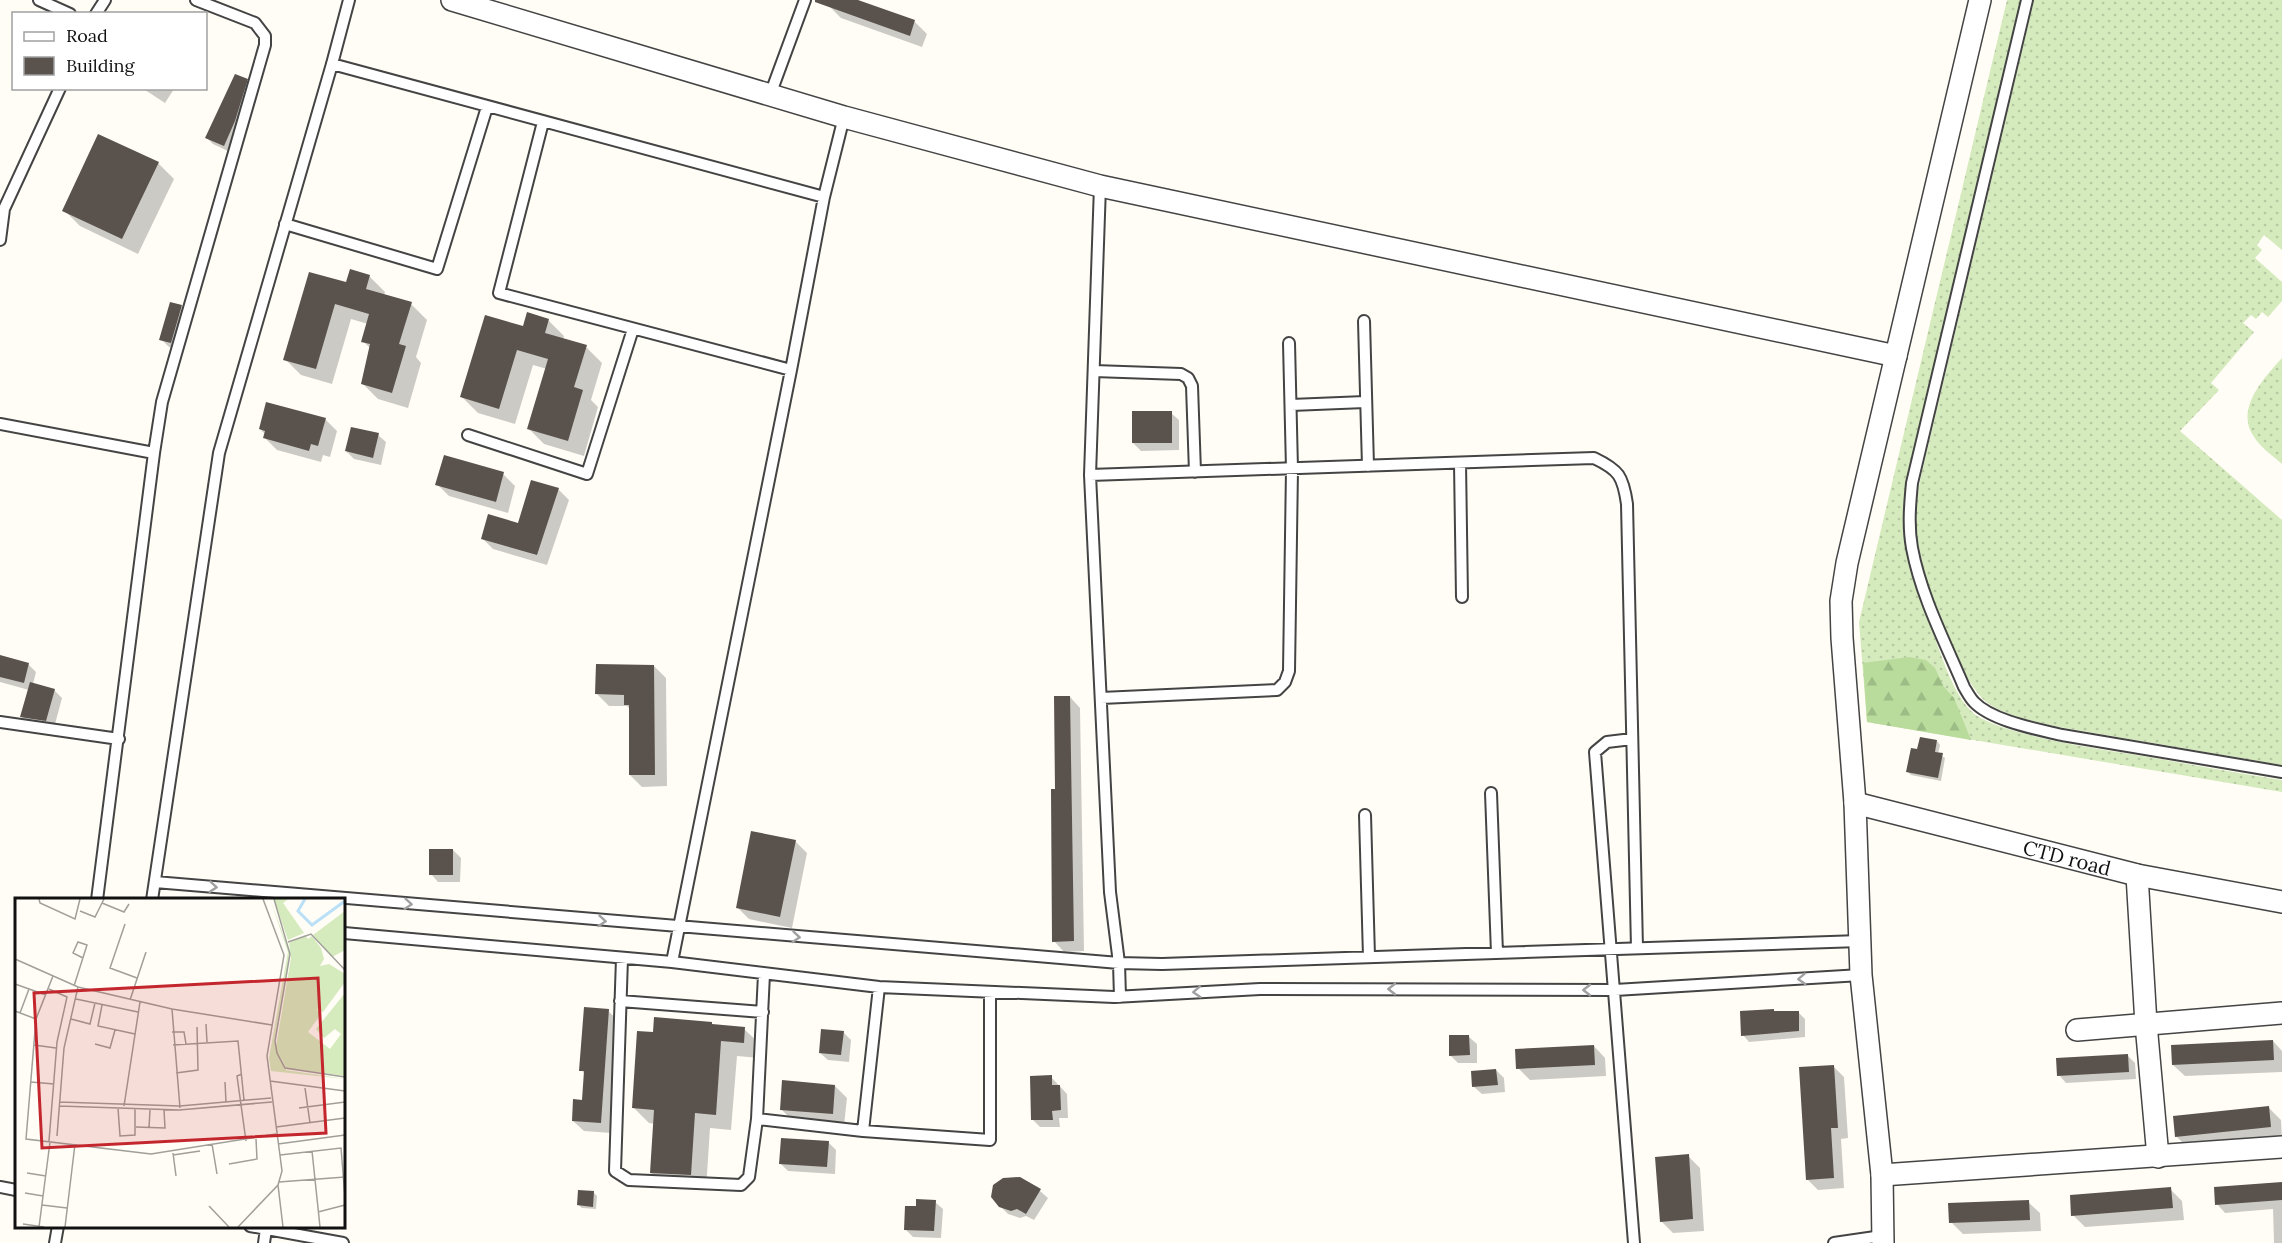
<svg xmlns="http://www.w3.org/2000/svg" width="2282" height="1243" viewBox="0 0 2282 1243" font-family="Lora,serif">
	<defs>
		<pattern id="grass-dots" width="8" height="8" patternUnits="userSpaceOnUse" patternTransform="scale(1.5)"><rect width="8" height="8" fill="#d5ebbd"/><path d="M2 2h.1M6 6h.1" fill="none" stroke="#b6c8a1" stroke-width="1.8" stroke-linecap="round"/></pattern>
		<pattern id="forest-firs" width="22" height="20" patternUnits="userSpaceOnUse" patternTransform="scale(1.5)"><rect width="22" height="20" fill="#b9dc9c"/><path d="M5 1l3.5 6h-7zM16 11l3.5 6h-7z" fill="#9ebc85"/></pattern>
	</defs>
	<rect width="100%" height="100%" fill="#fffdf5"/>
	<path fill="url(#grass-dots)" d="M2007,0h15l-116,483c-6,53 4,89 23,138 10,27 22,70 42,90 24,24 135,39 172,45 46,8 92,17 139,24v12l-415,-70 -8,-100z
		M2034,0h248v250l-18,-15 -7,10 5,5 -7,8 27,24v19l-14,16 -6,-5 -6,7 -5,-4 -8,8 11,9 -43,51 8,7 -39,41 102,89v245l-223,-38c-24,-5 -50,-10 -70,-23 -31,-22 -68,-131 -72,-168 -3,-20 0,-40 4,-60z
		M2282,358v106c-9,-8 -21,-16 -28,-27 -20,-28 11,-60 28,-79z"/>
	<path fill="url(#forest-firs)" d="M1909,657l17,3 9,8 9,19 10,11 17,42 -104,-18 -4,-59z"/>
	<path fill="#0003" d="M832,0h21l62,22 12,12 -5,13 -81,-29 -12,-12z
		M247,80l6,6 -23,66 -17,-8 -6,-6z
		M142,88h32v1l-9,14z
		M158,163l16,16 -36,75 -58,-28 -16,-16z
		M369,276l16,16 -1,4 27,8 16,16 -11,37 5,6 -13,45 -30,-9 -16,-16 9,-34 -8,-8 5,-17 -17,-5 -19,65 -31,-9 -16,-16 62,-75z
		M181,306l8,8 -10,35 -10,-2 -8,-8z
		M548,320l16,16 -1,4 23,7 16,16 -11,37 7,7 -14,49 -40,-12 -16,-16 19,-59 -14,-4 -18,59 -37,-11 -16,-16 62,-69z
		M1171,413l8,7v30l-38,1 -8,-8z
		M325,419l12,12 -7,26 -7,-2 -2,7 -44,-12 -12,-12 1,-3 -6,-6z
		M378,435l8,7 -5,23 -27,-6 -8,-8z
		M503,474l12,12 -7,27 -59,-17 -12,-12z
		M532,481l27,9 10,10 -22,65 -54,-16 -11,-11 37,-13z
		M0,657l28,7 8,8 -3,12 21,6 8,8 -8,30 -24,-3 -8,-8 7,-27 -29,-8z
		M654,666l12,12 1,108 -25,1 -12,-12 1,-65 -4,-4h-18l-12,-12z
		M1070,697l10,11 4,243 -20,1 -10,-11z
		M1937,741l3,4 -2,9 7,4 -4,23 -30,-6 -3,-3 11,-22z
		M795,841l12,12 -15,75 -43,-9 -12,-12z
		M453,850l8,8 -1,24h-22l-7,-8z
		M608,1011l11,10 -8,112 -27,-2 -11,-10 10,-20 2,-27 -4,-4z
		M1774,1011l2,2 22,-1 7,7v18l-56,5 -6,-7z
		M714,1026l30,3 16,15 -1,14 -22,-2 -6,74 -21,-2 -4,62 -39,-2 -16,-15 4,-49 -6,-1 -15,-15 20,-75z
		M843,1032l8,8 -2,22 -21,-2 -8,-7z
		M1469,1037l8,7v19h-19l-8,-8z
		M2273,1041l9,10v21l-97,4 -12,-11z
		M1594,1046l11,12 1,18 -76,4 -12,-12z
		M2127,1055l8,8 1,16 -70,4 -7,-8z
		M1833,1066l11,11 4,61 -7,1 3,49 -26,2 -11,-11z
		M1496,1070l8,8 1,14 -23,2 -8,-7z
		M1051,1077l16,17 1,24h-9l1,9h-20l-7,-7z
		M835,1086l12,12 -3,27 -51,-4 -12,-12z
		M2269,1108l12,12 1,19 -94,9 -12,-12z
		M828,1142l8,8 -1,24 -47,-3 -8,-8z
		M1688,1156l12,12 4,63 -31,2 -12,-12z
		M2282,1184v59h-8l-1,-34 -48,4 -8,-9z
		M2170,1189l12,12 2,19 -99,7 -12,-12z
		M1040,1191l8,7 -14,22 -8,-4 -6,2 -12,-4 -8,-8z
		M593,1192l4,4 -1,13 -14,-1 -4,-3z
		M935,1202l8,7 -2,29 -28,-1 -8,-8z
		M2028,1202l12,11 1,18 -78,3 -12,-12z"/>
	<path fill="#5a524d" d="M815,0h43l57,20 -5,16 -95,-34z
		M235,74l13,5 -13,42 -11,25 -19,-8z
		M98,134l61,28 -37,77 -60,-28z
		M350,269l20,6 -4,14 46,13 -13,42 7,2 -14,47 -31,-9 9,-40 -9,-2 8,-28 -34,-10 -19,65 -33,-9 26,-88 37,10z
		M170,302l12,3 -11,38 -12,-3z
		M527,312l22,7 -4,14 42,12 -13,42 9,3 -15,51 -41,-12 21,-70 -31,-9 -18,59 -39,-12 25,-82 38,11z
		M266,402l60,16 -8,28 -7,-2 -2,7 -46,-13 2,-7 -6,-2z
		M1132,411h40v32h-40z
		M351,427l28,6 -6,25 -28,-7z
		M444,455l60,17 -8,30 -61,-17z
		M531,480l28,8 -22,67 -56,-16 7,-25 30,9z
		M0,655l29,8 -5,20 -24,-6z
		M596,664l58,1 1,110h-26v-70h-5v-10l-29,-1z
		M30,682l25,7 -9,32 -26,-4z
		M1054,696h16l4,245 -22,1 -1,-153h4z
		M1920,737l17,3 -2,12 8,1 -5,25 -32,-6 5,-24 6,1z
		M751,831l45,9 -16,77 -44,-9z
		M429,849h24v26h-24z
		M584,1007l25,2 -8,114 -29,-2 1,-22 9,1 2,-29h-5z
		M1774,1009v2h25v20l-58,5 -1,-25z
		M654,1017l58,5v2l33,3 -1,16 -23,-2 -5,74 -21,-2 -4,62 -41,-2 4,-63 -22,-2 5,-77 16,1z
		M821,1029l23,2 -3,24 -22,-2z
		M1449,1035h20l1,20 -21,1z
		M2273,1040l1,20 -102,5 -1,-20z
		M1594,1045l1,20 -79,4 -1,-20z
		M2128,1054l1,18 -72,4 -1,-18z
		M1834,1065l4,63h-7l3,50 -28,2 -7,-113z
		M1496,1069l2,16 -26,2 -1,-16z
		M1052,1075v10h8l1,25 -9,1 1,9h-22l-1,-44z
		M782,1080l53,5 -2,29 -53,-4z
		M2269,1106l2,21 -96,10 -2,-21z
		M781,1138l48,3 -2,26 -48,-3z
		M1689,1154l4,65 -33,3 -5,-65z
		M1020,1177l21,12 -15,25 -9,-5 -6,2 -12,-4 -8,-10 2,-12 10,-7z
		M2282,1182v18l-67,5 -1,-18z
		M2171,1187l2,21 -102,8 -1,-21z
		M578,1190l16,1 -1,16 -16,-2z
		M916,1199l20,1 -2,31 -30,-1 1,-24h11z
		M2029,1200l1,20 -81,3 -1,-20z"/>
	<g fill="none" stroke-linecap="round" stroke-linejoin="round">
		<g stroke="#444" stroke-width="14">
			<path id="service" d="M39,0l31,14
				M2027,0l-115,483c-2,21 -4,43 0,65 9,48 33,94 52,139 3,5 6,11 10,15 18,19 63,27 88,33l220,37
				M96,14l9,-14
				M332,64l492,133
				M770,95l35,-95
				M543,122l-44,171 292,77
				M1100,186l-10,289 20,417 9,71 1,34
				M285,224l152,45 50,-162
				M0,240l4,-31 56,-121
				M1364,321l4,145
				M1094,371l87,3 7,4 4,8 3,86
				M1291,405l74,-3
				M0,424l154,29
				M468,435l119,39 46,-145
				M1460,463l2,134
				M1090,475l504,-17c25,12 29,18 33,46l10,444
				M1101,698l176,-8 8,-8 4,-11 3,-202 -3,-126
				M0,722l119,17
				M1632,739l-25,3 -12,10 39,491
				M1491,793l6,160
				M1365,815l4,142
				M155,882l964,81 43,1 698,-23
				M97,900l57,-447 8,-51 103,-357v-9l-10,-13 -59,-23
				M152,900l67,-447 113,-389 17,-64
				M344,933l328,29 207,25 235,10 146,-8 355,1 246,-15
				M622,958l-7,213 14,9 112,5 8,-8 8,-58 7,-145
				M672,962l119,-592 33,-173 20,-80
				M620,1001l143,11
				M757,1119l106,12 127,9v-148
				M863,1131l16,-144
				M0,1187l16,3
				M250,1226l93,17
				M55,1243l3,-17
				M264,1243l2,-14
				M1834,1243l48,-7"/>
		</g>
		<g stroke="#444" stroke-width="24">
			<g id="minor">
				<path d="M452,0l392,117 256,69 796,170"/>
				<path id="s1" d="M1855,803l282,72 145,27"/>
				<path d="M2137,875l9,149 12,133"/>
				<path d="M2077,1030l205,-17"/>
				<path d="M1882,1175l400,-28"/>
				<path d="M1883,1243l-1,-68 -21,-200 -6,-172 -13,-165 -1,-37 6,-38 133,-563"/>
			</g>
		</g>
		<use href="#service" stroke="#fff" stroke-width="10"/>
		<use href="#minor" stroke="#fff" stroke-width="21"/>
	</g>
	<defs><path id="oneway-chevron" d="M-2-3.5L2.5 0L-2 3.5" fill="none" stroke-width="1.6" stroke-linecap="round" stroke-linejoin="round" transform="scale(1.5)"/></defs>
	<g stroke="#a0a0a0">
		<use href="#oneway-chevron" transform="translate(213 887) rotate(5)"/>
		<use href="#oneway-chevron" transform="translate(408 904) rotate(5)"/>
		<use href="#oneway-chevron" transform="translate(602 921) rotate(5)"/>
		<use href="#oneway-chevron" transform="translate(796 937) rotate(5)"/>
		<use href="#oneway-chevron" transform="translate(1802 979) rotate(177)"/>
		<use href="#oneway-chevron" transform="translate(1392 989) rotate(-180)"/>
		<use href="#oneway-chevron" transform="translate(1587 990) rotate(-180)"/>
		<use href="#oneway-chevron" transform="translate(1197 992) rotate(177)"/>
	</g>
	<g text-anchor="middle" dominant-baseline="central" stroke-width="6" stroke-linejoin="round" paint-order="stroke">
		<g font-size="20" fill="#111" stroke="#fff">
			<text stroke="none"><textPath href="#s1" startOffset="219">CTD road</textPath></text>
		</g>
	</g>
	<g transform="translate(15 898)">
		<rect width="330" height="330" fill="#fffdf5"/>
		<path d="M255,1l20,54 -16,88 12,29 59,9 -74,-8 -2,-13 19,-106zM259,1h14l-5,4 21,30 -16,7zM330,13v39l-13,7 -19,-22zM290,37l3,4 4,-3 9,12 3,11 -4,7 9,-2 16,10v8l-22,30 -7,-3 5,5 -13,18 22,17 11,-15 -6,-5 -11,9 -8,-9 29,-36v83l-59,-8 -10,-21 15,-89 -2,-15z" fill="#d5ebbd"/>
		<path fill="none" stroke="#b9e0f7" stroke-width="3" d="M290,1l-7,12 14,14 33,-24"/>
		<path fill="none" stroke="#a09f9a" stroke-width="1.5" d="M24,1l1,4 35,16 5,-20M259,1l16,55 -15,87 2,12 8,15 60,9M87,5l22,9 5,-8M65,13l15,6 9,-18M110,26l-15,44 27,10M273,44l23,-8 34,36M0,61l63,28 94,22 100,16M38,78l-17,43 -10,120 125,15 125,-20M0,86l31,11M59,88l13,-41 -9,-3 -5,11 10,5M61,101l62,13M115,102l16,-48M87,107l-4,21 37,8M157,111l8,99M0,113l21,8M5,115l9,-24M56,121l19,5 5,-21M191,126l1,18M157,134h12l2,12M80,146l15,4 5,-18M19,147l22,3M158,147l65,-4 6,59M161,175l22,-3 -1,-43M227,176l-5,2 9,65M255,183l75,10M16,184l23,2M210,184l1,20M290,190l5,35M44,204l121,4 91,-8M44,208l120,4 93,-8M109,208l16,-104M103,210l2,28 15,-1v-26M284,210l46,-6M121,229l29,1 -1,-18M261,229l69,-9M134,230l1,-18M42,238l7,-88 14,-61M34,243l8,-99 10,-45 -18,-8M197,246l5,30M263,246l67,-9M297,253l8,76M158,255l3,23M158,257l27,-4M265,257l61,-7 4,49M214,266l28,-5 -1,-20M12,275l19,3M264,284l66,-5M263,287l5,42M10,295l18,3M27,307l25,3M194,308l20,21M303,314l27,-7M8,326l21,3M24,329l11,-85M50,329l10,-83M223,329l40,-42 4,-14 -15,-115 17,-101 -21,-56"/>
		<path fill="#c4262e" fill-opacity="0.15" stroke="#c4262e" stroke-width="3" d="M303,80l8,155 -284,15 -8,-155z"/>
		<rect width="330" height="330" fill="none" stroke="#111" stroke-width="3"/>
	</g>
	<rect x="12" y="12" width="195" height="78" fill="#ffffff" stroke="#a0a0a0" stroke-width="1.5"/>
	<rect x="24" y="32" width="30" height="9" fill="#ffffff" stroke="#a0a0a0" stroke-width="1.5"/>
	<text x="66" y="42" font-size="18" fill="#111111">Road</text>
	<rect x="24" y="57" width="30" height="18" fill="#5a524d" stroke="#a0a0a0" stroke-width="1.5"/>
	<text x="66" y="72" font-size="18" fill="#111111">Building</text>
</svg>
